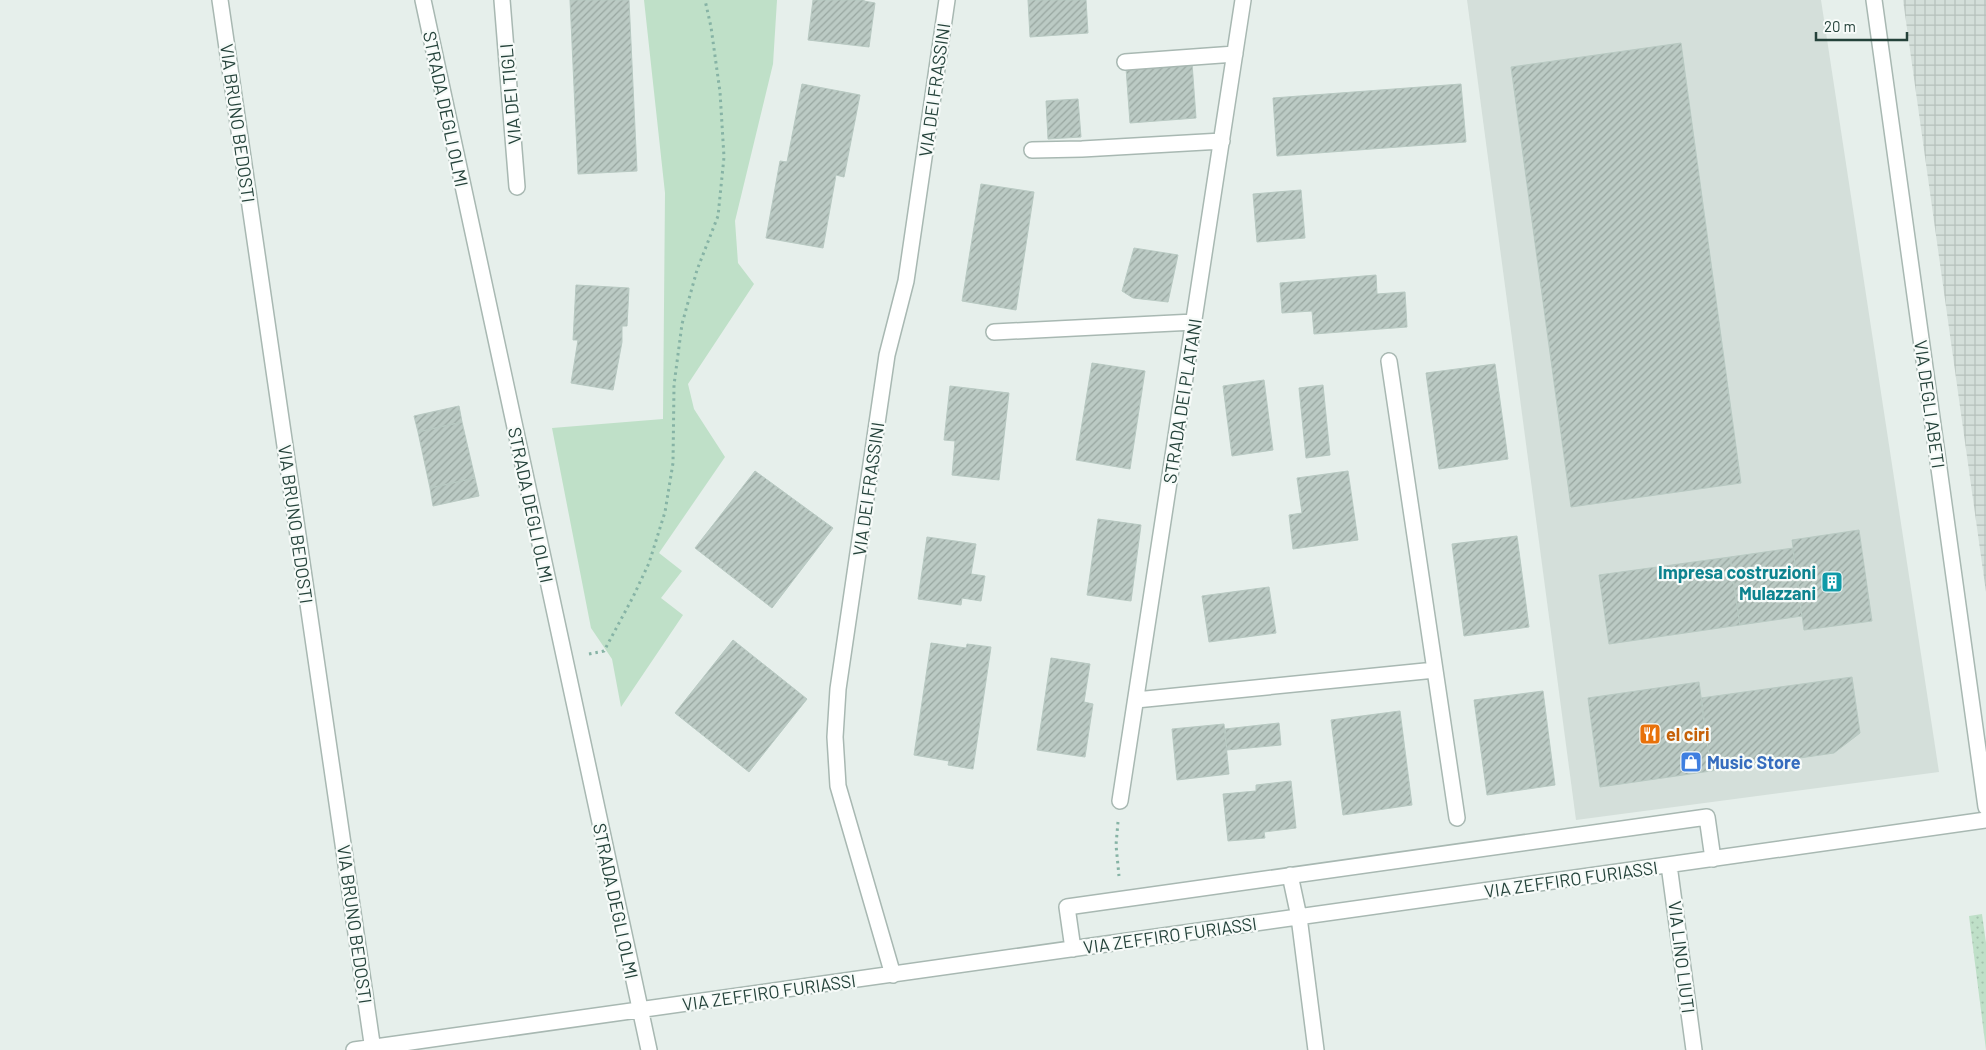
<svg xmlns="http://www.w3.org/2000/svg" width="1986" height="1050" viewBox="0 0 1986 1050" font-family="Barlow,sans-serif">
	<defs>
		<pattern id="industrial-grid" width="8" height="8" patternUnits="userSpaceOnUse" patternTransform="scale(1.25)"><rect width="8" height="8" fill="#d4dfda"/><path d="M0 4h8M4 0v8" fill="none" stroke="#b6c1bc"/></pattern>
		<pattern id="grass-dots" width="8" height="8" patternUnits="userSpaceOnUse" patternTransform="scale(1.25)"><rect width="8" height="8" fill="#bfe0c8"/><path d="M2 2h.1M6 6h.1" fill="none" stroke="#a4c1ad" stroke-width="1.8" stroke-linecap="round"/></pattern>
		<pattern id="building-hatch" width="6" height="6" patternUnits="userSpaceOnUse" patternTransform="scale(1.25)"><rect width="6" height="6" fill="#bbcac4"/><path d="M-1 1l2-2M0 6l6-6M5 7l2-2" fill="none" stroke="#98a6a0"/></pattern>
	</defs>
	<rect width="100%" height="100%" fill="#e6efeb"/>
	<path fill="#d4dfda" d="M1467,0h354l118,772 -363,48z"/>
	<path fill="url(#industrial-grid)" d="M1903,0h83v592z"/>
	<path fill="url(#grass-dots)" d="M1982,914l4,29v107l-17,-134z"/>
	<path fill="#bfe0c8" d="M644,0h133l-4,64 -38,157 3,42 16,21 -66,100 6,25 31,48 -66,96 23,18 -21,27 22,17 -62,92 -9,-48 -21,-31 -39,-200 111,-9 2,-226z"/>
	<path fill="url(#building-hatch)" stroke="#b8c9c2" d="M570,0h59l8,171 -59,3z
		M813,0h51v1l11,2 -6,44 -61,-7z
		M1028,0h58l2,33 -58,4z
		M1681,43l60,440 -170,24 -60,-440z
		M1192,63l4,55 -66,5 -4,-55z
		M802,84l58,11 -16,82 -8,-2 -13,73 -57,-10 14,-77 7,1z
		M1461,84l5,58 -189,14 -4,-58z
		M1078,99l3,38 -33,2 -2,-38z
		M981,184l53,8 -18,118 -54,-9z
		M1301,190l4,48 -48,4 -4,-48z
		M1134,248l44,7 -10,47 -35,-4 -11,-7z
		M1376,275l1,19 28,-2 2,35 -93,7 -2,-23 -30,2 -2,-30z
		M576,285l53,3 -2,38h-5v16l-9,48 -42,-7 7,-43h-5z
		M1092,363l53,8 -15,98 -54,-9z
		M1495,364l13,95 -69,10 -13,-96z
		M1264,380l9,70 -41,6 -9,-70z
		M1323,385l7,70 -24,3 -7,-70z
		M950,386l59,7 -10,87 -47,-5 3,-34 -11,-1z
		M459,406l3,16 -44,10 -4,-16z
		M462,422l13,56 -45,10 -12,-56z
		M755,471l78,57 -61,80 -77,-60z
		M1348,471l10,69 -65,9 -4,-34 13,-2 -5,-35z
		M475,478l4,18 -46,10 -3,-18z
		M1098,519l43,6 -10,76 -44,-6z
		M1859,530l13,91 -68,9 -12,-90z
		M1517,536l12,91 -65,9 -12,-92z
		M927,537l49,7 -5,30 14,2 -4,25 -19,-3 -1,7 -43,-6z
		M1793,548l9,68 -62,9 -10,-68z
		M1730,557l10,68 -131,19 -10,-69z
		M1269,587l7,46 -67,9 -7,-46z
		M733,640l74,59 -58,73 -74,-59z
		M931,643l35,5 1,-4 24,3 -18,122 -25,-4 1,-4 -35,-6z
		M1051,658l39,6 -6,38 9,2 -8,53 -48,-7z
		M1852,677l8,56 -26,20 -123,18 -10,-73z
		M1699,682l12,89 -111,16 -12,-89z
		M1543,691l12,94 -68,10 -13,-95z
		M1400,711l12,94 -69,10 -12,-95z
		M1279,723l2,22 -54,5 -2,-21z
		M1224,724l5,50 -52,6 -5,-51z
		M1291,781l5,47 -32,4 1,6 -37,3 -5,-47 33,-3v-6z"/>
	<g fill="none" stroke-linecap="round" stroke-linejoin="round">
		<g stroke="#a8b8b2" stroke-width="18">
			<path id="minor" d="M220,0l153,1050
				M423,0l226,1050
				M502,0l15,187
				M1874,0l112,807
				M1125,62l110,-8
				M1032,150l50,-1 140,-8
				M994,332l200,-10
				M1389,361l68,457
				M1136,700l299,-30
				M1120,801l123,-801
				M1669,865l25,185
				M1290,875l9,42 17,133
				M1073,949l-6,-42 640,-90 6,42
				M893,975l-55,-189 -3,-49 3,-48 49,-334 19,-74 41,-281
				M354,1050l1632,-230"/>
		</g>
		<path stroke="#86b3a5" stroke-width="3" stroke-dasharray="2.5 4" stroke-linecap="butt" d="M589,654l15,-3 29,-54 16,-34 16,-51 8,-49 1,-78 8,-61 15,-54 21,-54 6,-59 -4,-65 -9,-65 -6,-27
			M1118,822l-2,23 3,31"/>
		<use href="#minor" stroke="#fff" stroke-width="15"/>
	</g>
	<defs>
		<g id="building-square" transform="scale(1.125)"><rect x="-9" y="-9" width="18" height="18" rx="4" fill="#0f9aa8" stroke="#f7fbf9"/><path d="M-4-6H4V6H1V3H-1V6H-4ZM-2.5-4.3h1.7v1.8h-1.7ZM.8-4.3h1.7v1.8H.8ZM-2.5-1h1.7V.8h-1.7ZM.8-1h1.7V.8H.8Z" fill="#fff"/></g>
		<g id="restaurant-square" transform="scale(1.125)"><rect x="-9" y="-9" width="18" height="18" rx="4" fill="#e8710a" stroke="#f7fbf9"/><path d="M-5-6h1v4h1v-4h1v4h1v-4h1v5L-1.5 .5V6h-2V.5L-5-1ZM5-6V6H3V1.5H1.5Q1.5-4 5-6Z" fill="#fff"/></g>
		<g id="shop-square" transform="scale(1.125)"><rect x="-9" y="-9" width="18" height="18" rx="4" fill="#3f7fe0" stroke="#f7fbf9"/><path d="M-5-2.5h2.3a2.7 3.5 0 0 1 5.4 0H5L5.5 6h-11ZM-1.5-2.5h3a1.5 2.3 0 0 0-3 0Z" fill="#fff"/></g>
	</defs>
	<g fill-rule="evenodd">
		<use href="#building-square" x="1832" y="582"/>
		<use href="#restaurant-square" x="1650" y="734"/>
		<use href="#shop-square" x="1691" y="762"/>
	</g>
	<g text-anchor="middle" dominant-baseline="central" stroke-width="4.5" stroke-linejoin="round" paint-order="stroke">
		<g font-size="18" fill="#24423a" stroke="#f7fbf9">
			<text transform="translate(934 90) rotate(-82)">VIA DEI FRASSINI</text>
			<text transform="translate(510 94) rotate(-95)">VIA DEI TIGLI</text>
			<text transform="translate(446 109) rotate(78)">STRADA DEGLI OLMI</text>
			<text transform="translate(238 123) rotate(82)">VIA BRUNO BEDOSTI</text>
			<text transform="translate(1182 401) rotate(-81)">STRADA DEI PLATANI</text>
			<text transform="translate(1930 404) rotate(82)">VIA DEGLI ABETI</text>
			<text transform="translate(868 489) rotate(-82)">VIA DEI FRASSINI</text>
			<text transform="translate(531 505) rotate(78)">STRADA DEGLI OLMI</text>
			<text transform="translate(296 524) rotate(82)">VIA BRUNO BEDOSTI</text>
			<text transform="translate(1571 879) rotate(-8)">VIA ZEFFIRO FURIASSI</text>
			<text transform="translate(616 901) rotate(78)">STRADA DEGLI OLMI</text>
			<text transform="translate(355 924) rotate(82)">VIA BRUNO BEDOSTI</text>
			<text transform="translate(1170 935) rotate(-8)">VIA ZEFFIRO FURIASSI</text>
			<text transform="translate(1682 957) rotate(83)">VIA LINO LIUTI</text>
			<text transform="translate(769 992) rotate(-8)">VIA ZEFFIRO FURIASSI</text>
		</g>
		<g font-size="18" font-weight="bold" fill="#0d838f" stroke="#f7fbf9" text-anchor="end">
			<text x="1816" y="572">Impresa costruzioni<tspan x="1816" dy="21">Mulazzani</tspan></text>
		</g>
		<g font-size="18" font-weight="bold" fill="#c56008" stroke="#f7fbf9" text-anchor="start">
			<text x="1666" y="734">el ciri</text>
		</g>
		<g font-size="18" font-weight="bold" fill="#366cbe" stroke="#f7fbf9" text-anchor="start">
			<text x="1707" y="762">Music Store</text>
		</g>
	</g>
	<path d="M1816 32v8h91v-8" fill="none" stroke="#24423a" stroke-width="2.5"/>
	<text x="1824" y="32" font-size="15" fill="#24423a" stroke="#f7fbf9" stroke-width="4" paint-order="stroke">20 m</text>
</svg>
